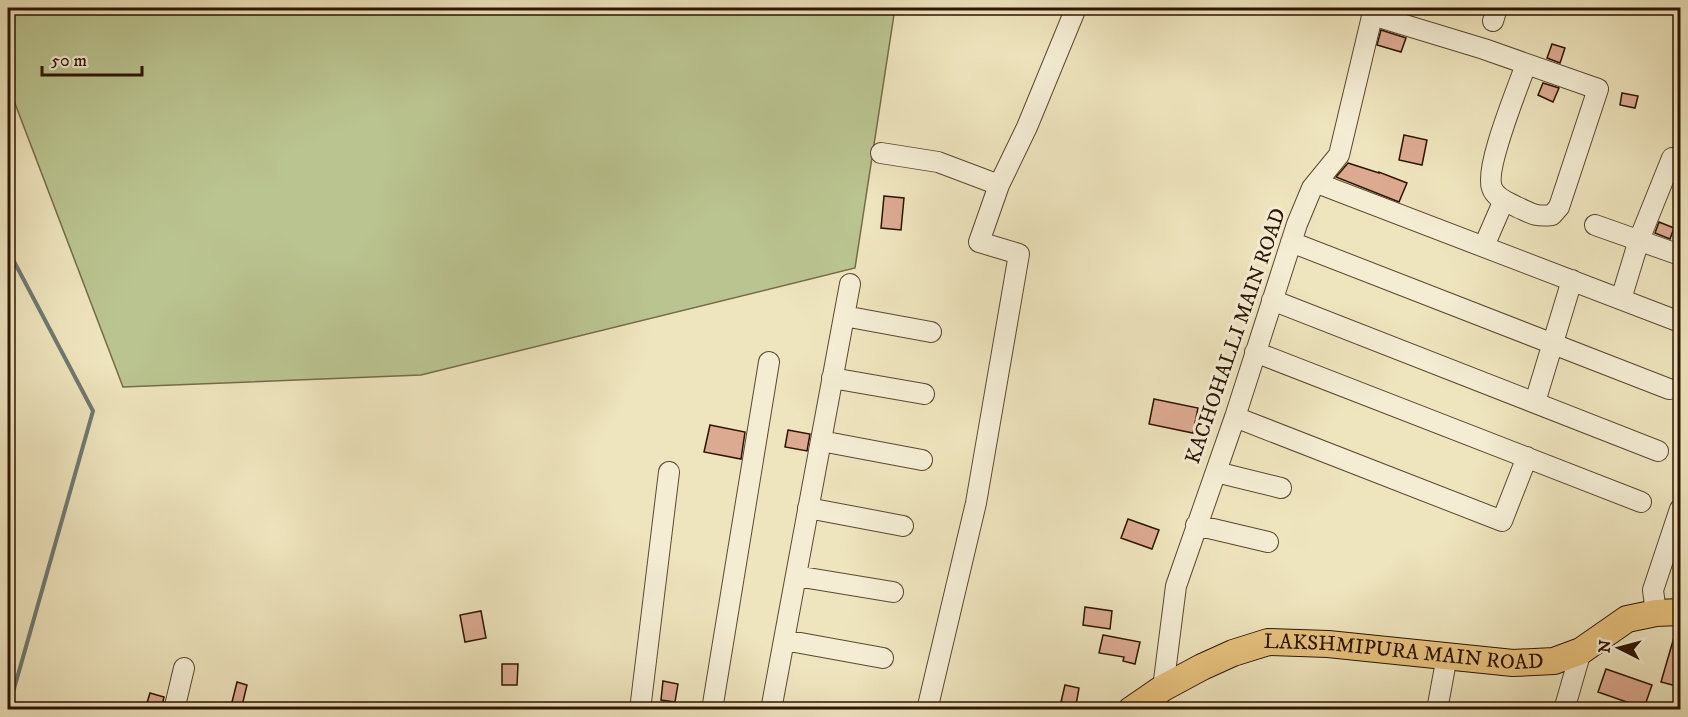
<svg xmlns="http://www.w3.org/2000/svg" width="1688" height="717" viewBox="0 0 1688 717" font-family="'IM FELL DW Pica',serif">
	<rect width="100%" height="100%" fill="#eee4bd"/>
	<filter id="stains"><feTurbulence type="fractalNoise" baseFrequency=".00333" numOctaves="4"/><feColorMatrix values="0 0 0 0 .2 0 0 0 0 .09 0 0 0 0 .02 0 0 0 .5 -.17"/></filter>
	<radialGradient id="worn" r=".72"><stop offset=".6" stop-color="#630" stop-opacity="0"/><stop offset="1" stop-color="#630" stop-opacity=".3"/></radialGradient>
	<path fill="#bac490" stroke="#736c48" stroke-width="1.5" d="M8,8h887l-40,260 -434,107 -298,12 -115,-302z"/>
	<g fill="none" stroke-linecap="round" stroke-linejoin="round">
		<path stroke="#707971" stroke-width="4" d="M8,250l85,161 -85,299"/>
	</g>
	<path fill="#dcaa91" stroke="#2c1400" stroke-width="1.5" d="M1381,30l25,8 -5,14 -24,-7z
		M1552,44l13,4 -5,15 -13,-5z
		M1543,83l16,5 -6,14 -15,-7z
		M1622,93l16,3 -3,12 -15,-3z
		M1404,135l23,5 -5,25 -23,-5z
		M1348,163l31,10v-1l28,11 -8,19 -63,-25z
		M884,196l20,2 -3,32 -20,-2z
		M1659,222l15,6 -4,11 -15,-6z
		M1154,399l44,9 -5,25 -44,-9z
		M710,425l35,7 -4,27 -37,-7z
		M788,430l22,4 -3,17 -22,-4z
		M1128,519l31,11 -7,19 -31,-11z
		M1085,607l27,4 -2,18 -27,-4z
		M481,611l5,27 -21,4 -5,-27z
		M1677,627h3v60l-19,-5z
		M1103,635l37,7 -5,22 -12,-3 1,-4 -25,-4z
		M502,664h16l-1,21h-15z
		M1606,669l46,16 -8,23 -46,-16z
		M663,681l15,3 -3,18 -14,-2z
		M237,682l10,3 -6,25h-11z
		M1065,685l14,3 -3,17 -15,-3z
		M150,693l14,4 -3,13 -15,-4z"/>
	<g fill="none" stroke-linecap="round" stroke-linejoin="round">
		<g stroke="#5c482f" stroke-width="22">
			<path id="minor" d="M1372,15l112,34 114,40 -39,118 -7,8c-17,2 -19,-1 -35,-8 -9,-5 -21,-8 -25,-19 -8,-20 26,-100 34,-124
				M1493,21l4,-13
				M881,153l57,9 61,23 -20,57 40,12 -43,249 -49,207
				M1317,183l363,139
				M999,185l28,-58 49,-119
				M1595,225l85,30
				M1291,242l378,147
				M1484,246l20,-46
				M1621,299l18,-59 33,-82
				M1272,300l386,151
				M844,316l87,16
				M1255,352l386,150
				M832,378l92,16
				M1535,402l37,-122
				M1235,417l267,104 25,-64
				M821,441l101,19
				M1216,472l65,16
				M808,508l95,18
				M1196,525l72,17
				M796,576l97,16
				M1656,613l-3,-23 27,-81
				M784,640l99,18
				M1163,688l13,-102 59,-169 62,-193 15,-36 27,-33 35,-147
				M174,710l10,-42
				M640,710l29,-238
				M712,710l57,-348
				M771,710l79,-426
				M1437,710l10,-54
				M1564,710l17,-59"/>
		</g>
		<g stroke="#2c1400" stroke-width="28">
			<g id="major">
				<path id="s1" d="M1131,710l32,-22 39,-21 31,-14 35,-11 60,2 185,19 41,-2 27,-10 46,-32 29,-6 24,-1"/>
			</g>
		</g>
		<use href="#minor" stroke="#f4edd4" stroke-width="20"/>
		<use href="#major" stroke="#e7c27e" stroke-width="26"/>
	</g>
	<g text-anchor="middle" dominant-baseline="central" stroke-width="6" stroke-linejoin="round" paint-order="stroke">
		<g font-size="21" fill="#2c1400" stroke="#f4edd4">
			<text transform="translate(1236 336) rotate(-71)">KACHOHALLI MAIN ROAD</text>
			<text stroke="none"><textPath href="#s1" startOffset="290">LAKSHMIPURA MAIN ROAD</textPath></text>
		</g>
	</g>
	<rect width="1688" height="717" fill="none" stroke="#eee4bd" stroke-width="30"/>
	<rect x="9" y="9" width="1670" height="699" fill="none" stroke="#2c1400" stroke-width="3"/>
	<rect x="15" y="15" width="1658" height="687" fill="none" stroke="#2c1400" stroke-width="1.5"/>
	<g transform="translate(1619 648) rotate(276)" stroke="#f4edd4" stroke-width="4.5" paint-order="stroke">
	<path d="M0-4.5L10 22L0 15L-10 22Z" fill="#2c1400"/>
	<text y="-9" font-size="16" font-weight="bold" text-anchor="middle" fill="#2c1400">N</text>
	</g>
	<path d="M42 66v9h100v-9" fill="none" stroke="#2c1400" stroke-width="3"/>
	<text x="51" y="66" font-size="18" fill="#2c1400" stroke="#f4edd4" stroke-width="4.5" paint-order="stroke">50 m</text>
	<rect width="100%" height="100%" filter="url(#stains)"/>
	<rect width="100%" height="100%" fill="url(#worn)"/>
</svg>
